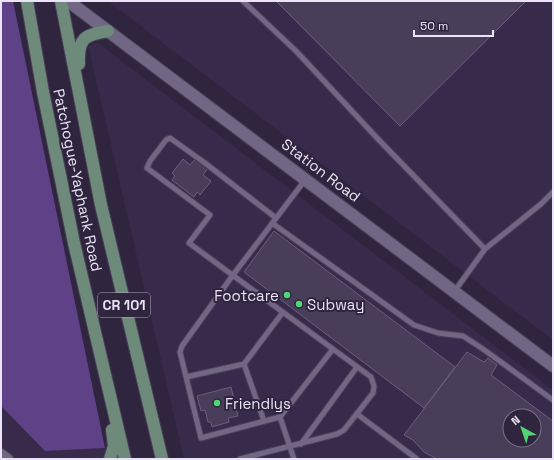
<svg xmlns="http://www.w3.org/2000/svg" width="554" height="460" viewBox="0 0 554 460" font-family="'Space Grotesk',sans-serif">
	<rect width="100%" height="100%" fill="#2f253f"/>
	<path fill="#382a4b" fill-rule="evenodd" d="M108,1h445v339z
		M98,43l455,347v69h-369l-96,-413zM510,416h24v24h-24z
		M1,406l44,45 60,-3 3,11h-107z"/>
	<path fill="#5f4187" d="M1,1h12l92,447 -60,3 -44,-45z"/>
	<path fill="#493e5a" stroke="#6a5e7d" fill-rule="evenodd" d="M276,1h250l-126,125z
		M183,159l7,6 5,-6 13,9 -5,7 8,6 -11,14 -3,-3 -3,5 -22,-17 3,-4 -3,-3z
		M274,231l181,136 -31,41 -180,-136z
		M467,352l17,10 4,-4 9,7 -6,10 62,46v38h-116l-13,-7 -11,-12 -9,-5zM510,416h24v24h-24z
		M231,387l7,29 -10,2 1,4 -17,5 -1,-5h-3l-3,-12 -4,1 -4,-15z"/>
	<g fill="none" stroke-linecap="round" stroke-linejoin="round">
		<g stroke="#4a4157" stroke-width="7">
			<path id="lane" d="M243,1l54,51 81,87 107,110 56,-45 12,-12
				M272,223l142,102 24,8 25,3 20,13 70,51
				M454,292l31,-43
				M244,364l39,-52
				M186,377l58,-13 20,57
				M357,414l60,45
				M280,417l53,-68
				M301,444l56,-77
				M240,459l97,-25 7,-4 29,-37 1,-7 -3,-9 -182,-134 21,-28 -63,-47 3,-7 16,-21 4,-2 35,25 71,55
				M294,459l-14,-42 -79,21 -21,-86 2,-6 51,-71 72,-95"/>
		</g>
		<g stroke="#4a4157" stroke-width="12">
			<path id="street" d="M1,454l7,5"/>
		</g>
		<g stroke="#4a4157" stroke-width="14">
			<path id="secondary" d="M68,1l485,365"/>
		</g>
		<g stroke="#4a4157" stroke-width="14">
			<path id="primary" d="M27,1l16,91 31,151 51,216
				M61,1l40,204 61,254
				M79,64c-1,-26 5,-29 29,-33
				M110,459l4,-13 -2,-16"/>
		</g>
		<use href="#lane" stroke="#726685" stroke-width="5"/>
		<use href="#street" stroke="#726685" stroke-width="10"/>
		<use href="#secondary" stroke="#726685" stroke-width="12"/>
		<use href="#primary" stroke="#6e8a7b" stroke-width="12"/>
	</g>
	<g fill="#52d673" stroke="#2f253f" stroke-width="1.5">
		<circle cx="287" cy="295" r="4"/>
		<circle cx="299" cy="304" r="4"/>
		<circle cx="217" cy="403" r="4"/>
	</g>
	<g text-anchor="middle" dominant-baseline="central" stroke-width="4" stroke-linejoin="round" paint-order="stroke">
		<rect fill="#2f253f" stroke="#b2abbf" stroke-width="1" x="98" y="293" width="52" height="24" rx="3"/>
		<g font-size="14" font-weight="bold" fill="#eae4f6">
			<text x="124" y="305">CR 101</text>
		</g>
		<g font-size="15" fill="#eae4f6" stroke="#2f253f">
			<text transform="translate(321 170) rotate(37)">Station Road</text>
			<text transform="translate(78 180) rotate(78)">Patchogue-Yaphank Road</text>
		</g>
		<g font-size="15" fill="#eae4f6" stroke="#2f253f" text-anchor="start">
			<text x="279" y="295" text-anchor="end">Footcare</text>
			<text x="307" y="304">Subway</text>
			<text x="225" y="403">Friendlys</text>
		</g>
	</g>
	<rect width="554" height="460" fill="none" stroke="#eae4f6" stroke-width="4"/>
	<g transform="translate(522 428) rotate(320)"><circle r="19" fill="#2f253f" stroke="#7a7188"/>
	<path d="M0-3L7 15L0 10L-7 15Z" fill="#52d673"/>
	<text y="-6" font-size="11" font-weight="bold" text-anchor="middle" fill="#eae4f6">N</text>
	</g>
	<path d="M414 30v6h79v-6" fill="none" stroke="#eae4f6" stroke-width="2"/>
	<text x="420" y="30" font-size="12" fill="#eae4f6" stroke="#2f253f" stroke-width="3" paint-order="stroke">50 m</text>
</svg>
